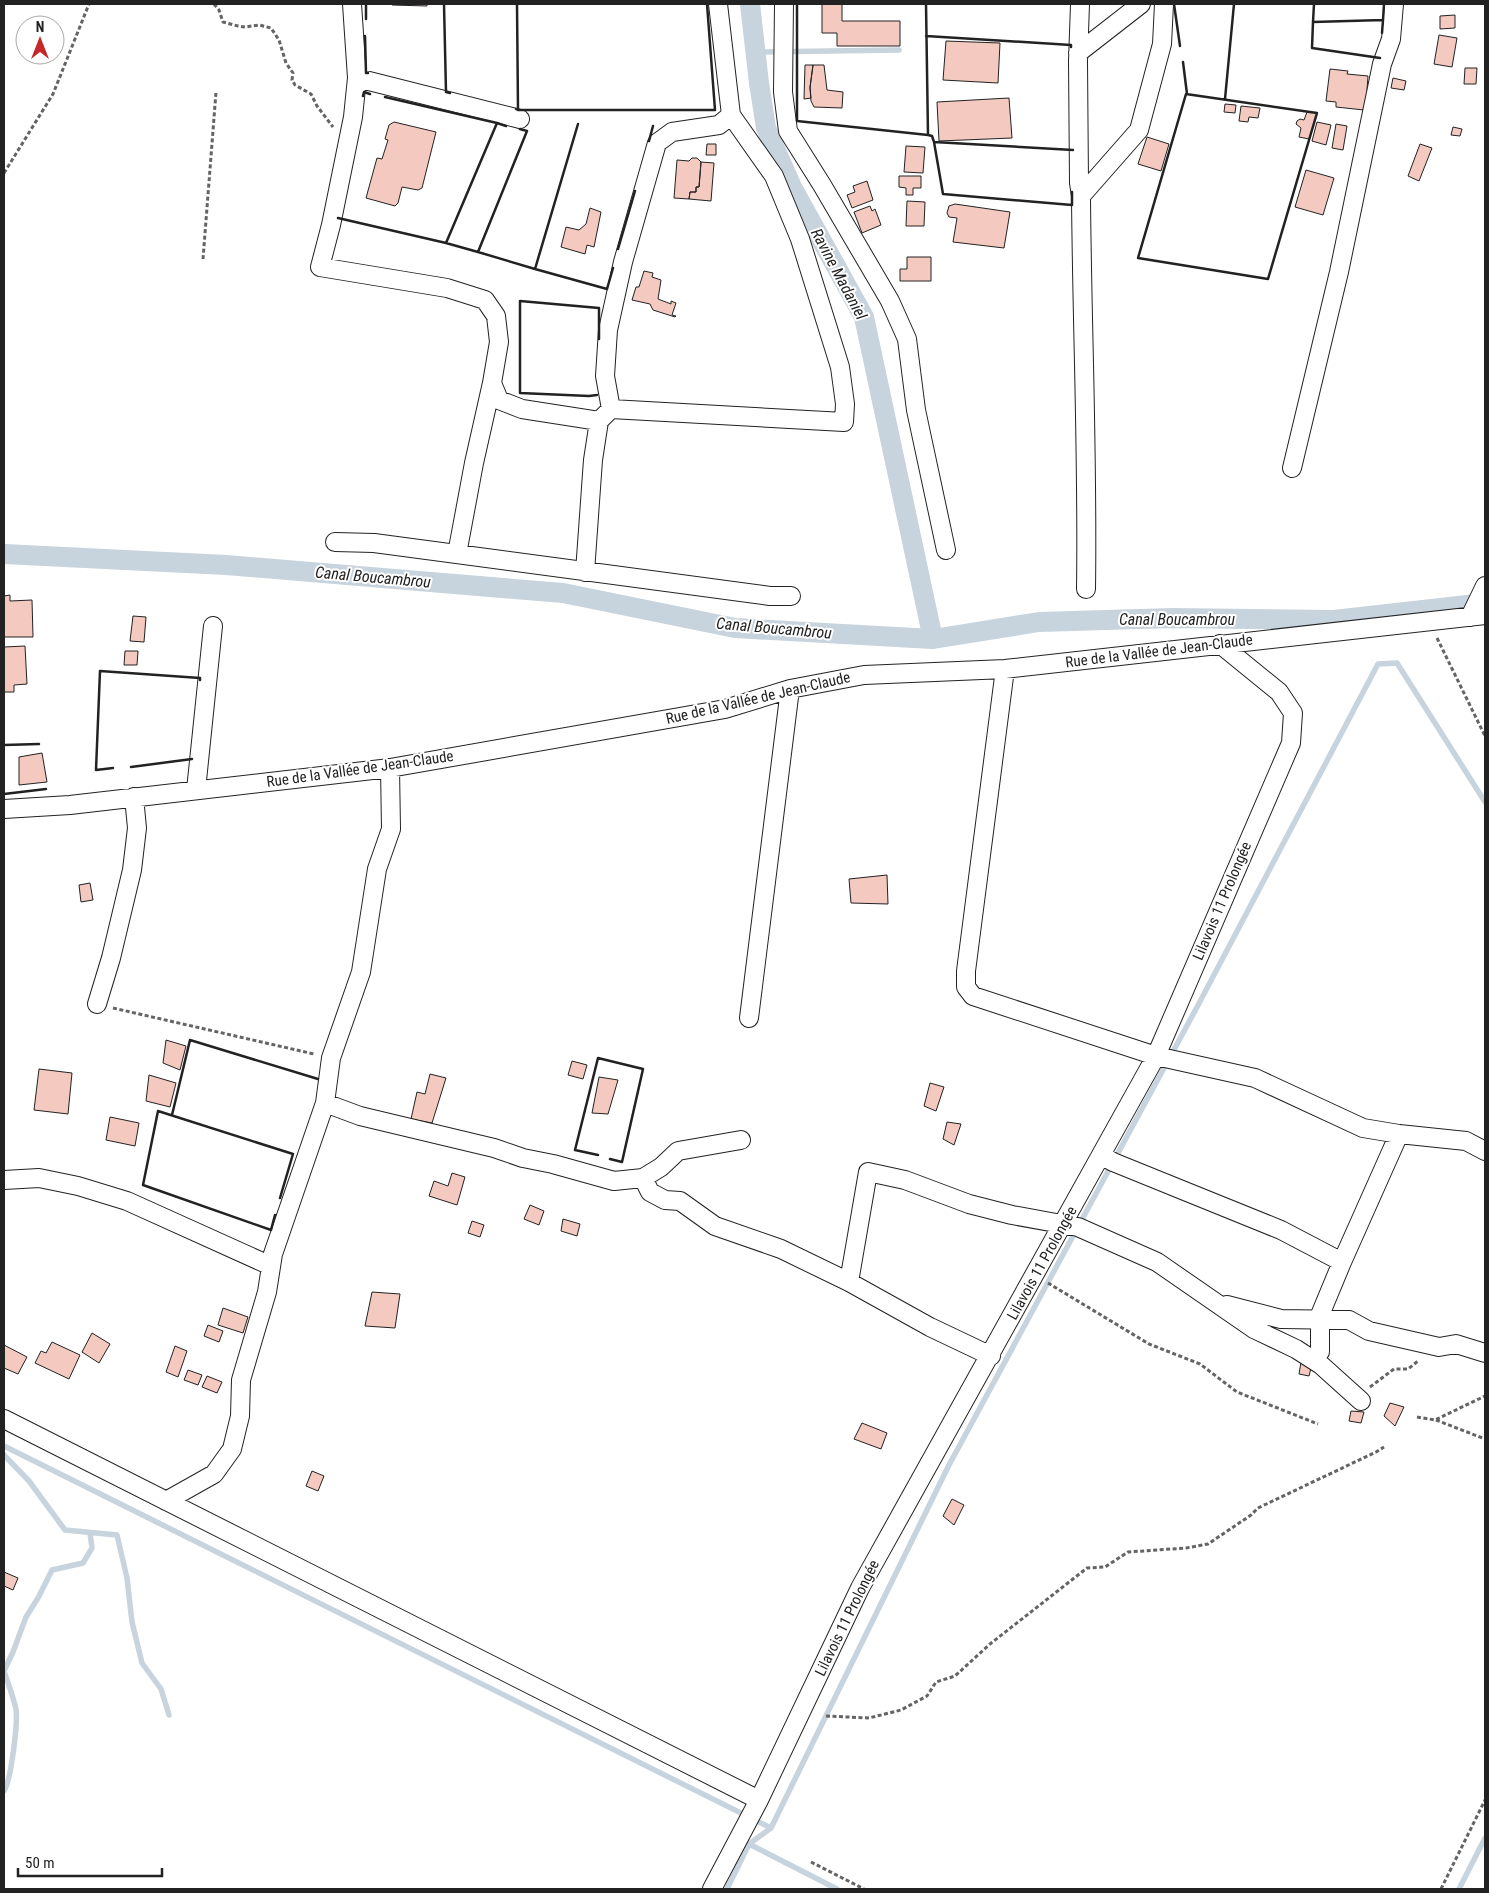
<svg xmlns="http://www.w3.org/2000/svg" width="1489" height="1893" viewBox="0 0 1489 1893" font-family="'Roboto Condensed',sans-serif">
	<rect width="100%" height="100%" fill="#fff"/>
	<g fill="none" stroke-linecap="round" stroke-linejoin="round">
		<path stroke="#c7d3dd" stroke-width="5.5" d="M755,52l144,-2
			M4,1446l767,382
			M4,1455l25,26 36,49 52,5 10,43 5,44 10,41 19,26 8,26
			M4,1791c7,-10 14,-69 12,-82 -3,-13 -8,-26 -12,-38l9,-19 13,-35 12,-19 14,-28 31,-7 9,-15 -2,-15
			M749,1844l88,45
			M727,1889l22,-45 22,-16 178,-363 247,-456 182,-345 19,-1 88,139
			M1459,1889l26,-51"/>
		<path stroke="#c7d3dd" stroke-width="20" d="M750,4l9,79 7,45 26,59 72,130 69,322
			M4,554l222,11 337,28 172,35 198,11 106,-17 134,-4 161,2 151,-17"/>
	</g>
	<path fill="#f3c9c0" stroke="#222" d="M392,4h35v2l-35,-1z
		M822,4h20v17h58v25h-63v-13h-15z
		M1455,15v13l-15,1v-13z
		M1439,35l18,3 -5,29 -18,-3z
		M946,41l54,2 -2,40 -55,-3z
		M805,65h8l-3,22 1,11 -7,1z
		M813,65h11l3,25 16,2 -1,16 -28,-1 -3,-6 -1,-13z
		M1465,68h12l-1,16h-12z
		M1330,69l18,2 -1,3 21,2 -1,14 3,4v5l-5,2 -1,9 -28,-3v-5l-10,-1z
		M1393,78l13,3 -2,9 -13,-2z
		M1009,98l3,40 -73,3 -2,-39z
		M1225,104l11,1 -1,8 -11,-1z
		M1241,106l19,2 -2,10 -9,-1 -1,5 -9,-1z
		M1307,112l10,1 -8,26 -10,-2 2,-9 -5,-4 1,-3 3,-2 4,1z
		M394,122l42,10 -14,56 -4,2 -16,-3 -4,16 -3,3 -29,-8 11,-40 5,1 6,-19 -3,-1 4,-14z
		M1317,122l14,3 -5,20 -14,-4z
		M1336,124l11,2 -4,24 -11,-2z
		M1453,127l9,2 -2,7 -9,-1z
		M1147,137l22,7 -8,27 -23,-7z
		M707,144h9v11h-10z
		M1420,144l12,4 -13,33 -11,-5z
		M906,146l19,1 -2,26 -19,-1z
		M692,158h5l4,4 -2,25h-3v5h-6l-1,7 -15,-1 3,-38 12,1z
		M701,162l13,1 -3,38 -22,-2 1,-7h6v-5h3z
		M1306,170l28,8 -11,37 -28,-8z
		M899,176h22v12h-8v7h-7v-7l-7,-1z
		M867,181l6,19 -21,8 -5,-13 8,-3 -2,-6z
		M907,201l18,1 -1,24h-18z
		M955,204l55,8 -6,36 -51,-6 4,-24 -8,-1 -2,-4 2,-7z
		M870,206l2,5 3,-2 6,16 -19,8 -8,-21z
		M590,208l11,4 -7,35 -7,-2 -2,9 -24,-7 5,-20 13,3 7,-6z
		M907,257h24v24h-31v-12h7z
		M644,271l9,2 -1,4 9,3 -3,19 13,5v-3l5,2 -4,12 4,1 -1,1 -22,-7 -3,-6 -18,-4 4,-13h3z
		M10,595v6l22,-1 1,37h-29v-41z
		M133,616l13,1 -2,25 -14,-1z
		M25,646l2,38 -13,1v7h-10v-45z
		M125,651h13l-1,14h-13z
		M42,753l5,29 -28,3v-28z
		M887,875l1,29 -37,-1 -2,-24z
		M90,883l3,17 -12,2 -2,-17z
		M166,1040l20,6 -6,24 -17,-7z
		M572,1061l15,4 -4,14 -15,-4z
		M39,1069l33,4 -4,41 -34,-4z
		M430,1074l16,4 -14,45 -21,-4 6,-27 8,2z
		M149,1075l27,8 -6,24 -24,-6z
		M599,1077l19,3 -10,34 -16,-1z
		M930,1083l14,4 -8,24 -12,-5z
		M110,1117l29,6 -4,23 -29,-6z
		M947,1122l14,2 -7,21 -11,-6z
		M452,1173l13,4 -8,28 -28,-9 5,-15 14,5z
		M530,1205l14,6 -5,14 -15,-6z
		M563,1219l17,5 -3,12 -16,-5z
		M472,1221l12,4 -4,12 -12,-4z
		M372,1292l28,2 -5,34 -30,-2z
		M223,1308l25,9 -5,16 -25,-8z
		M208,1325l15,6 -4,11 -15,-6z
		M92,1333l18,11 -11,19 -17,-11z
		M52,1342l28,13 -11,24 -34,-16 6,-12 5,2z
		M4,1345l23,12 -9,17 -14,-6z
		M175,1346l12,5 -9,26 -12,-5z
		M1301,1362l11,2 -3,12 -10,-2z
		M188,1370l14,5 -4,10 -14,-5z
		M207,1376l15,6 -5,11 -15,-6z
		M1390,1403l14,4 -9,19 -11,-10z
		M1351,1411l13,1 -3,11 -12,-2z
		M862,1423l25,10 -6,16 -27,-10z
		M312,1471l12,5 -6,15 -12,-5z
		M952,1499l12,6 -10,20 -11,-9z
		M4,1572l14,6 -5,12 -9,-4z"/>
	<g fill="none" stroke-linecap="round" stroke-linejoin="round">
		<g stroke="#222" stroke-width="20">
			<path id="street" d="M352,4l5,74 -4,39 -22,108 -11,42 127,21 38,12 11,16 3,26 -7,41 7,17 23,9 77,12
				M784,4l-1,88 5,39 34,54 68,116 17,38 9,71 30,140
				M1080,4l-2,57 1,122 2,13c1,131 7,262 5,393
				M1078,53l63,-49
				M357,78l163,41
				M1081,196l58,-66 23,-86 2,-40
				M611,409l-6,-33 3,-46 15,-68 34,-119 15,-11 47,-7 12,-10 -13,-111
				M1292,468l47,-196 43,-208 9,-25 3,-35
				M335,542l39,1 396,53h21
				M457,554l17,-91 18,-80
				M585,572l8,-112 6,-39 12,-12 233,13 1,-18 -5,-37 -40,-128 -26,-63 -43,-61
				M1470,617l15,-31
				M1005,669l-39,302v16l7,9 183,60 99,22 108,50 36,6 67,7 19,10
				M196,790l17,-164
				M4,809l66,-4 320,-37 335,-59 65,-20 74,-14 141,-6 480,-54
				M97,1004l14,-46 21,-88 5,-42 -3,-31
				M749,1018l41,-329
				M325,1103l35,13 134,32 29,10 30,6 61,17 29,-3 18,-11 17,-16 63,-11
				M1101,1155l12,7 168,68 61,32 -22,53v37l-7,7
				M643,1178l7,14 15,8 15,1 35,25 66,23 68,33 81,45 61,29
				M4,1180l35,-2 39,8 49,15 144,65
				M1342,1262l57,-128
				M849,1282l19,-110 37,8 64,24 43,11 66,12 79,35 97,67 42,20 25,16 40,36
				M1227,1305l54,14 68,1 20,11 70,16 17,-3 29,9
				M4,1419l755,381
				M166,1501l48,-27 18,-25 8,-33 1,-36 26,-88 6,-38 52,-151 6,-45 30,-86 16,-103 14,-40 -1,-61
				M712,1889l47,-89 101,-212 296,-532 135,-313 2,-30 -14,-21 -59,-48"/>
		</g>
		<path stroke="#646464" stroke-width="3" stroke-dasharray="4 2.5" stroke-linecap="butt" d="M214,4l5,6 4,12 15,4 7,1 14,-2 12,3 8,12 7,23 7,10 -1,7 3,5 16,9 6,12 16,21
			M4,173l49,-79 36,-90
			M203,259l13,-167
			M1437,638l48,98
			M113,1008l201,46
			M1048,1283l101,61 51,20 37,28 81,32
			M1370,1387l24,-18h14l10,-8
			M1417,1417l18,3 50,-24
			M1436,1420l49,19
			M826,1716l43,2 32,-8 26,-14 9,-14 19,-6 35,-32 97,-76 18,-1 23,-15 58,-4 22,-4 43,-29 7,-7 118,-56 8,-5
			M811,1862l53,27
			M1441,1889l44,-89"/>
		<use href="#street" stroke="#fff" stroke-width="18"/>
		<path stroke="#222" stroke-width="2.5" d="M444,4l2,88 4,1
			M797,4v117l131,14 -2,-131
			M1174,4l6,42
			M1314,4l-1,18 70,-2 1,-16
			M366,5v14
			M1313,22l-1,26 68,10
			M1382,33l1,-13
			M365,36l1,37h2
			M926,36l145,9v2
			M1183,62l4,32
			M1186,94l131,19 -49,166 -130,-21z
			M363,96l1,-4 6,2
			M385,97l112,26 -51,120
			M1225,99l9,-95
			M516,109l2,1 -1,-106
			M518,110h197l-8,-106
			M497,123l9,3
			M578,124l-43,145 72,20 6,-21
			M928,135l4,1 2,6
			M649,141l4,-15
			M1072,192v13l-129,-11 -9,-52 139,8
			M338,218l108,25 32,9 49,-121 -7,-2
			M618,249l17,-58
			M478,252l57,17
			M597,395l-8,1 -69,-3v-92l79,7v31
			M4,745l35,-1
			M131,767l61,-8
			M113,768l-17,2 4,-99 100,7v2
			M4,794l42,-5
			M172,1115l18,-75 128,39
			M598,1155l-23,-5 23,-92 45,11 -21,93 -12,-3
			M275,1215l-4,15 -128,-45 15,-74 135,43 -13,44"/>
	</g>
	<g text-anchor="middle" dominant-baseline="central" stroke-width="4" stroke-linejoin="round" paint-order="stroke">
		<g font-size="15" fill="#222" stroke="#fff">
			<text transform="translate(1159 651) rotate(-7)">Rue de la Vallée de Jean-Claude</text>
			<text transform="translate(758 698) rotate(-13)">Rue de la Vallée de Jean-Claude</text>
			<text transform="translate(360 769) rotate(-8)">Rue de la Vallée de Jean-Claude</text>
			<text transform="translate(1222 901) rotate(-67)">Lilavois 11 Prolongée</text>
			<text transform="translate(1042 1263) rotate(-61)">Lilavois 11 Prolongée</text>
			<text transform="translate(847 1618) rotate(-64)">Lilavois 11 Prolongée</text>
		</g>
		<g font-size="16" font-style="italic" fill="#222" stroke="#fff">
			<text transform="translate(839 274) rotate(62)">Ravine Madaniel</text>
			<text transform="translate(373 577) rotate(5)">Canal Boucambrou</text>
			<text x="1177" y="619">Canal Boucambrou</text>
			<text transform="translate(774 628) rotate(5)">Canal Boucambrou</text>
		</g>
	</g>
	<rect width="1489" height="1893" fill="none" stroke="#222222" stroke-width="10"/>
	<g transform="translate(40 40)"><circle r="24" fill="#ffffff" stroke="#a7a7a7"/>
	<path d="M0-4L9 19L0 12L-9 19Z" fill="#c62828"/>
	<text y="-8" font-size="14" font-weight="bold" text-anchor="middle" fill="#222222">N</text>
	</g>
	<path d="M18 1868v8h144v-8" fill="none" stroke="#222222" stroke-width="2.5"/>
	<text x="25" y="1868" font-size="15" fill="#222222" stroke="#ffffff" stroke-width="4" paint-order="stroke">50 m</text>
</svg>
